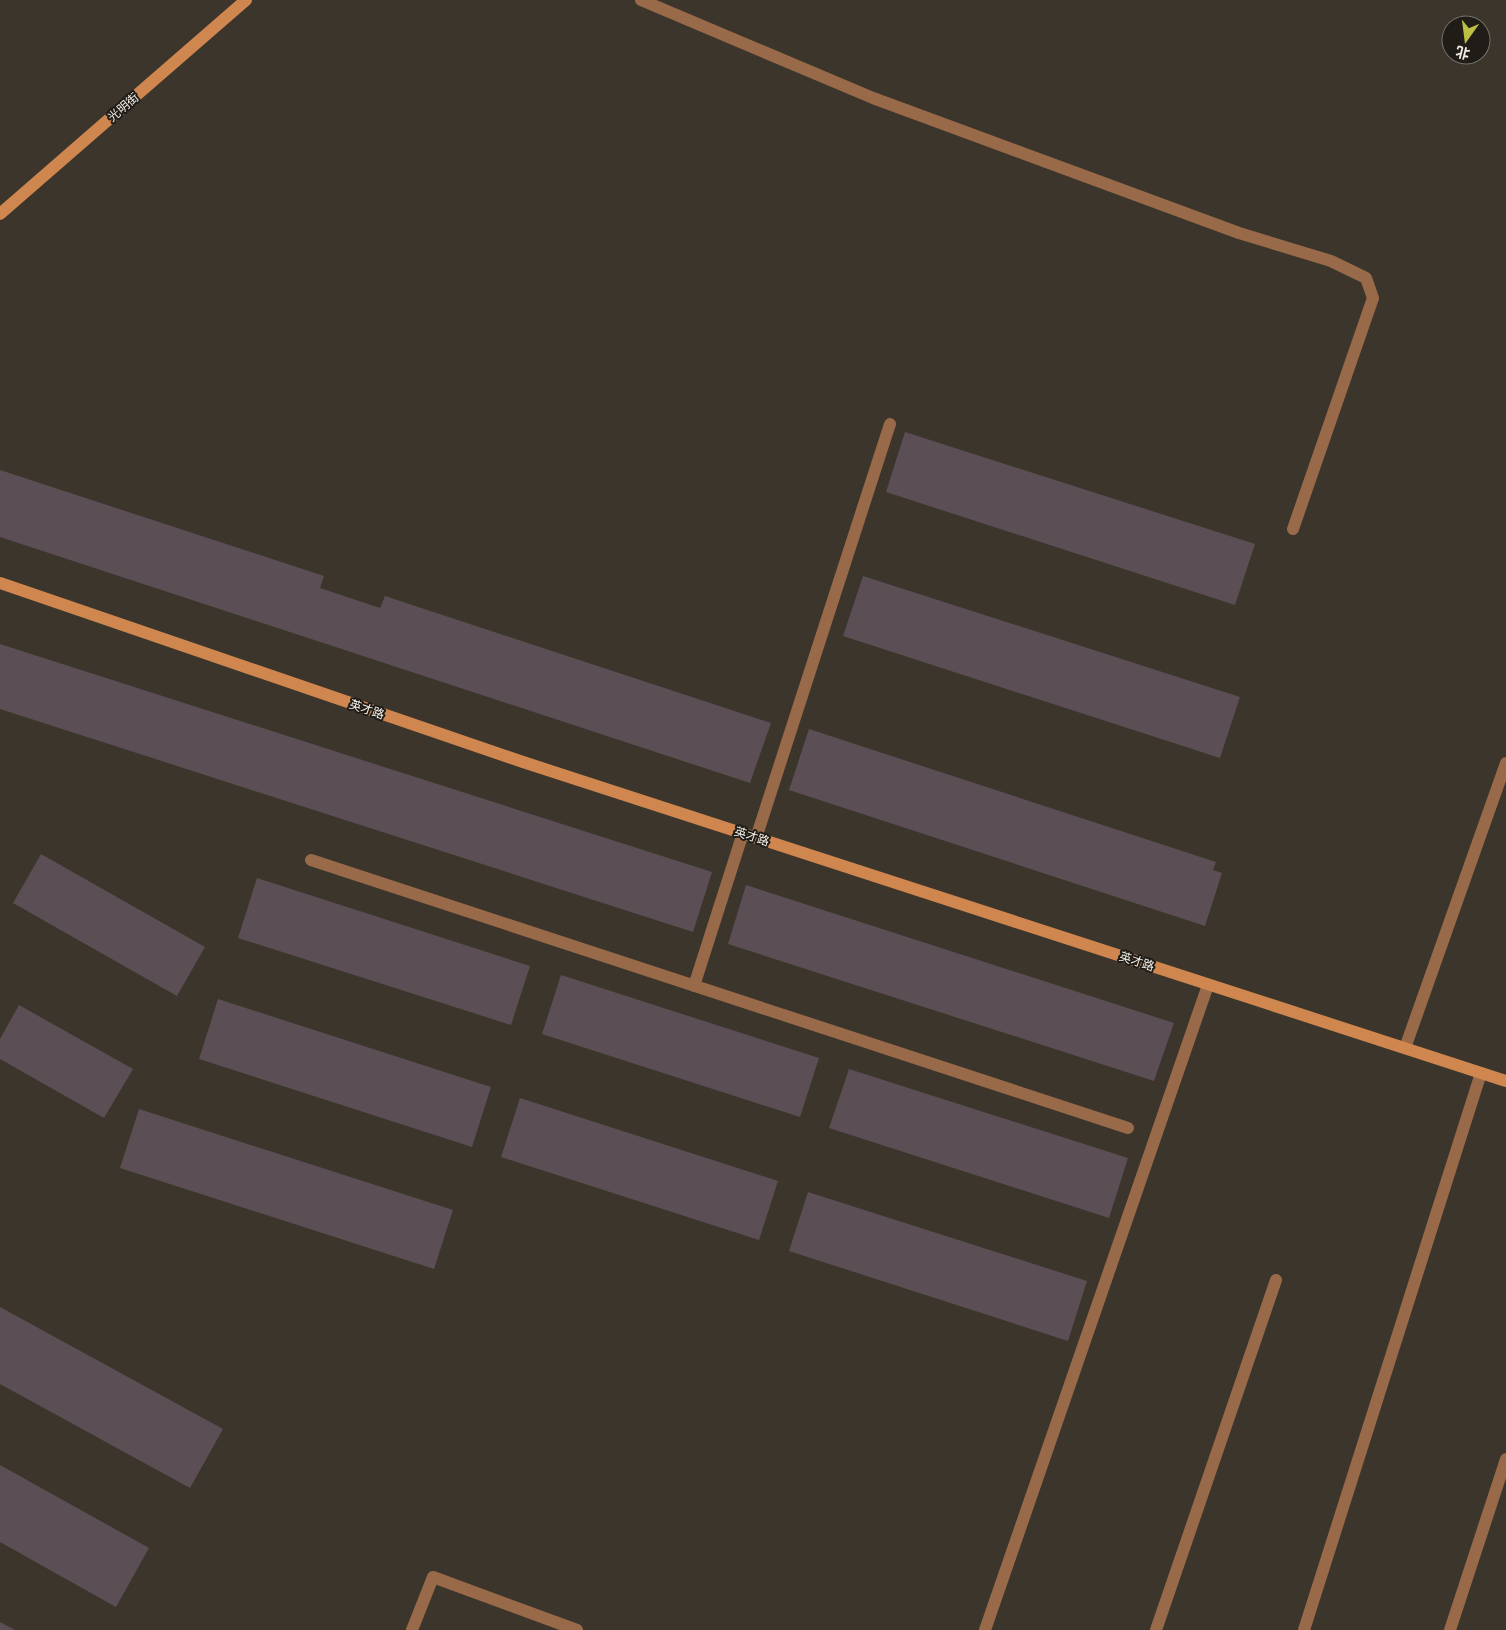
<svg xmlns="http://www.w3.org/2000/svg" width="1506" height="1630" viewBox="0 0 1506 1630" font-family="'Noto Sans','Noto Sans SC',sans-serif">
	<rect width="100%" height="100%" fill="#3c352b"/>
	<path fill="#5b4f55" d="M905,432l350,112 -20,61 -349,-113z
		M0,470l324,106 -4,12 60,20 5,-12 386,127 -21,60 -750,-246z
		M863,576l377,121 -20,61 -377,-122z
		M0,644l712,228 -19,60 -693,-223z
		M809,729l407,133 -3,8 9,3 -17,53 -416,-136z
		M41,854l164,93 -28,49 -164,-93z
		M257,878l273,88 -19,59 -273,-87z
		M746,885l428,138 -20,58 -426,-137z
		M561,975l258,83 -19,59 -258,-83z
		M218,999l273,88 -19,60 -273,-88z
		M19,1005l114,64 -29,49 -104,-59v-20z
		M849,1069l279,89 -19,60 -280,-90z
		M520,1098l258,83 -19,59 -258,-83z
		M139,1109l314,101 -19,59 -314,-101z
		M808,1192l279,89 -19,60 -279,-90z
		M0,1307l223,122 -33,59 -190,-104z
		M0,1465l149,83 -33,59 -116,-65z
		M0,1622l15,8h-15z"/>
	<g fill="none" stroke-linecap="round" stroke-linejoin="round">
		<path stroke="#996a49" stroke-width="12" d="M756,838l134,-414
			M311,860l817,268
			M694,986l49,-153
			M1156,1630l120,-350
			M1304,1630l177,-557
			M1450,1630l56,-171"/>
		<path stroke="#996a49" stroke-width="12" d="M641,0l232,98 366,135 92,28 35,17 7,20 -80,231
			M1405,1048l101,-285
			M412,1630l21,-53 144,53
			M985,1630l223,-645"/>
		<path stroke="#cf864f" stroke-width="12" d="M0,214l246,-214
			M0,583l523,179 983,319"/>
	</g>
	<g text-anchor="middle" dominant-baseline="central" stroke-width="4" stroke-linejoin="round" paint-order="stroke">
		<g font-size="12" fill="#f4f0e9" stroke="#201d18">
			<text transform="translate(123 107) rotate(-41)">光明街</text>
			<text transform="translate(367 709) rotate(19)">英才路</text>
			<text transform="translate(752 836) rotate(18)">英才路</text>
			<text transform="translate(1137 961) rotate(18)">英才路</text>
		</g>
	</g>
	<g transform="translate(1466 40) rotate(194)"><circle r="24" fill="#201d18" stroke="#75716c"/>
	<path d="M0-4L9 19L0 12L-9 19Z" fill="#bdbf43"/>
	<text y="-8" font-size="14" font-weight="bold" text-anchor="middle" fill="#f4f0e9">北</text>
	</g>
</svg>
